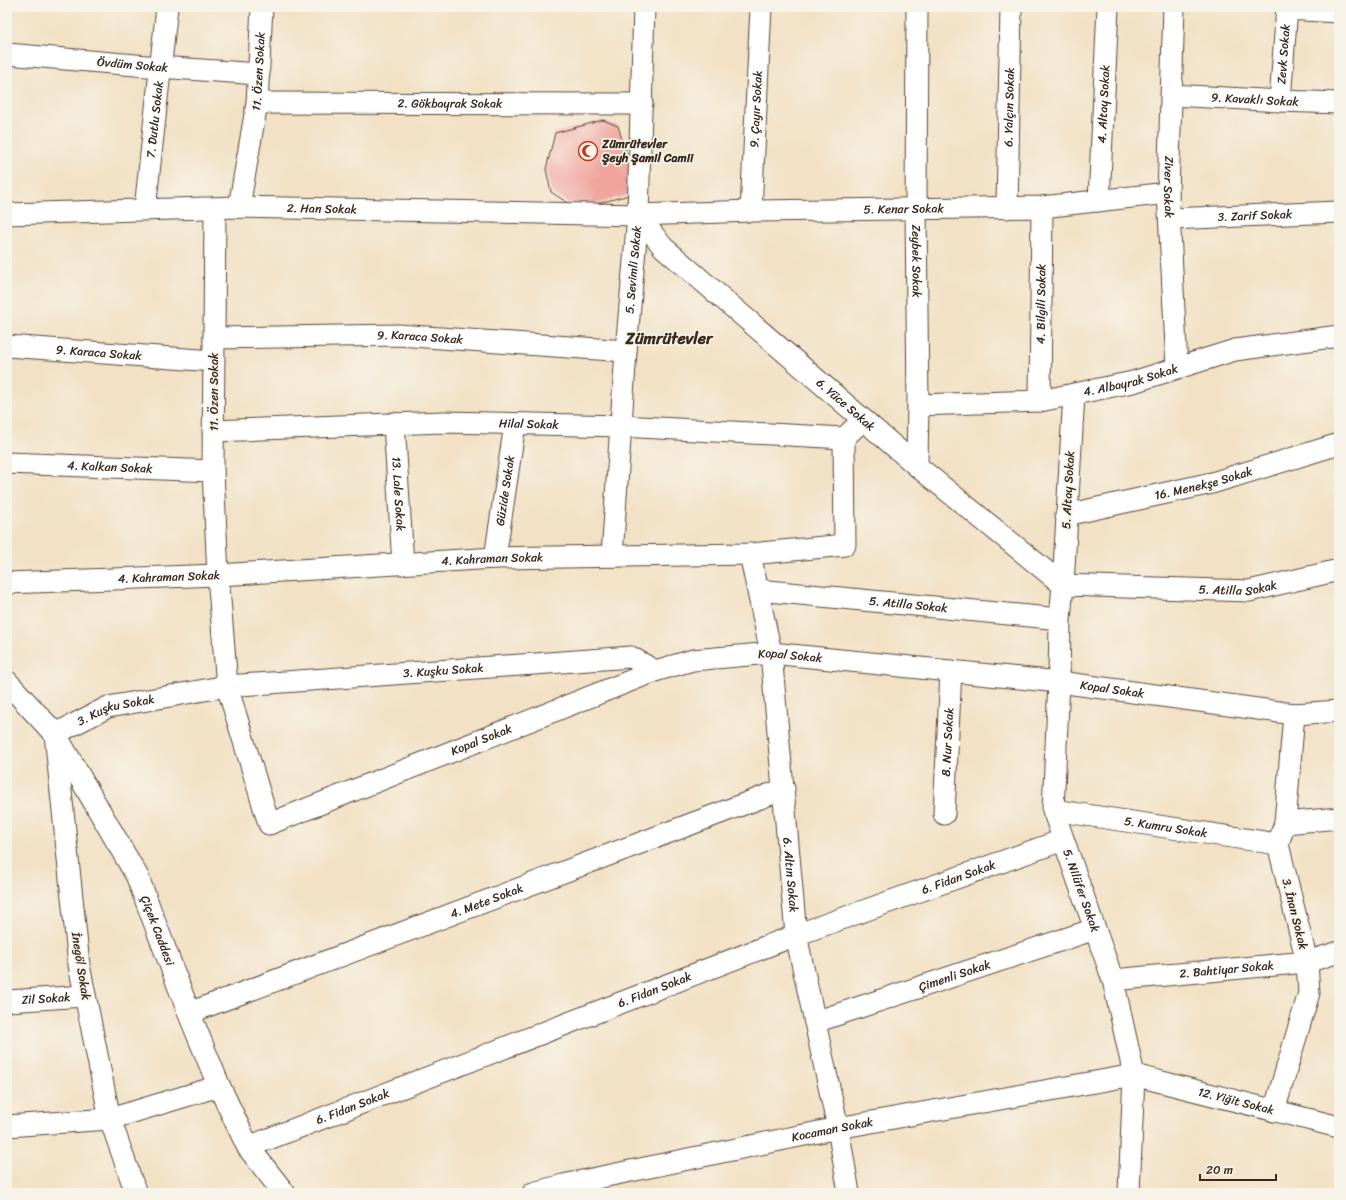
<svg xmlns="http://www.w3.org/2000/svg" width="1346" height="1200" viewBox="0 0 1346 1200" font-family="Sriracha,sans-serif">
	<rect width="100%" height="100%" fill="#f7f3e8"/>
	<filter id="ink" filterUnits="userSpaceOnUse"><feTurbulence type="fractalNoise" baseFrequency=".025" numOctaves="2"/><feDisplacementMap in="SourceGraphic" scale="8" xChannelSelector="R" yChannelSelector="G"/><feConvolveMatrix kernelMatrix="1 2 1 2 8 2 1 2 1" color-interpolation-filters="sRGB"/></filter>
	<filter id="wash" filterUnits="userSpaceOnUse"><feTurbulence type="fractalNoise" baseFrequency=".012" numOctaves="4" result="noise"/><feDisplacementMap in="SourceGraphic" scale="16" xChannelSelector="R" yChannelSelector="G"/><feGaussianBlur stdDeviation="0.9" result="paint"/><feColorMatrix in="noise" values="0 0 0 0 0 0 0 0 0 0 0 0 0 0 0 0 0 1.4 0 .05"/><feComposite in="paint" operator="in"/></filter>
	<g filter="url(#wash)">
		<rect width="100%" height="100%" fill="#f2e1c5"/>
		<g id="blocks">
			<path fill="#efa59e" d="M603,120l15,6 14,46 -3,23 -52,14 -26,-17 -5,-23 9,-36z"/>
		</g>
	</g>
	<g filter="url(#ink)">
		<use href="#blocks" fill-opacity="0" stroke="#564537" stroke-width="1"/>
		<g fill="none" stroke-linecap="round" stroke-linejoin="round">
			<g stroke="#564537" stroke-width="23">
				<g id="minor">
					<path id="s1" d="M917,7l-1,202 2,196 -1,61"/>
					<path id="s2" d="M1174,7l-6,186 9,174"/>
					<path d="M1286,9l53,3"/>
					<path id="s3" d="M7,54l152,13 100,7"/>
					<path id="s4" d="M1171,95l109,6 59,2"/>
					<path id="s5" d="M1280,101l7,-94"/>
					<path id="s6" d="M257,103l385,1"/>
					<path id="s7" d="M1099,201l9,-194"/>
					<path id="s8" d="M239,207l18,-104 5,-96"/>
					<path id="s9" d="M1007,208l4,-201"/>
					<path id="s10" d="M145,209l22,-202"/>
					<path id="s11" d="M215,209l-2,262 5,104 9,111 42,138 386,-153 38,-11 78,-7 288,29 235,32 45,-3"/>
					<path id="s12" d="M751,211l10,-204"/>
					<path id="s13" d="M7,214l232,-7 399,8 113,-4 291,-4 126,-14"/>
					<path id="s14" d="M638,215l25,32 254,219 146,119"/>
					<path id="s15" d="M1170,219l169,-7"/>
					<path id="s16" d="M214,338l184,-3 228,16"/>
					<path id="s17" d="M7,346l207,15"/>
					<path id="s18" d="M1074,394l-11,191 -3,34 -1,63 -6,128 60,170 21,95 -5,118"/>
					<path id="s19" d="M1040,401l2,-194"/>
					<path id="s20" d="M918,405l122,-4 93,-19 102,-32 104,-14"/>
					<path id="s21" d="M394,423l9,141"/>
					<path id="s22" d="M213,431l230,-9 178,4 223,12"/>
					<path id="s23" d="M7,463l206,8"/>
					<path id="s24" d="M1066,515l146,-32 127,-39"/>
					<path id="s25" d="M750,554l21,99 25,282 42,193 11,65"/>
					<path id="s26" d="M612,556l14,-205 12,-136 6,-208"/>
					<path id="s27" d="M495,558l20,-134"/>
					<path id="s28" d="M7,583l211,-8 277,-17 255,-4 95,-9 -1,-107 19,-18"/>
					<path id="s29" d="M1063,585l186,6 90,-21"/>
					<path id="s30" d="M758,590l302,29"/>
					<path id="s31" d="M1053,810l225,34"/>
					<path id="s32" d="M944,814l7,-143"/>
					<path d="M1285,823l54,-5"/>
					<path id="s33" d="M1113,980l194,-18 32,-10"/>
					<path id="s34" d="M7,1001l78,-5"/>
					<path id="s35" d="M189,1013l595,-224"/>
					<path id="s36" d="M815,1022l280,-93"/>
					<path d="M1274,1111l35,-118 -2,-31 -29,-118 7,-21 9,-109"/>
					<path d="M7,1126l103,-7 109,-33"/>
					<path id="s37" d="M248,1147l548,-212 267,-95"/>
					<path id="s38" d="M136,1193l-26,-74 -31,-154 -24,-231 53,-27 119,-21 404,-29 24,14"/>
					<path id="s39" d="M533,1193l30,-8 275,-57 296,-53 205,52"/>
				</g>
			</g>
			<g stroke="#564537" stroke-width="24">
				<g id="secondary">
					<path id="s40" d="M7,682l48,52 82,142 52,137 30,73 29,61 36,46"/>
				</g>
			</g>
			<use href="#minor" stroke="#fff" stroke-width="21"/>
			<use href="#secondary" stroke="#fff" stroke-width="22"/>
		</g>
	</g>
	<defs>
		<g id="mosque-ring" transform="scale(1)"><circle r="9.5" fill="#f7f3e8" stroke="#c8321e" stroke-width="1.5"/><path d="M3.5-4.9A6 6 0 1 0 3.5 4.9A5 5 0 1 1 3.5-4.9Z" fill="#c8321e"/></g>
	</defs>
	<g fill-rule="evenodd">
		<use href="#mosque-ring" x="588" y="151"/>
	</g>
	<g text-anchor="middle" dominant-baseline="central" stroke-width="3.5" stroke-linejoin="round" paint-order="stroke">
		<g font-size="12" fill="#3b2a1e" stroke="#f7f3e8">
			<text stroke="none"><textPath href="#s5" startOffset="47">Zevk Sokak</textPath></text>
			<text stroke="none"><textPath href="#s3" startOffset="126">Övdüm Sokak</textPath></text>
			<text stroke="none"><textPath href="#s8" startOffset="137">11. Özen Sokak</textPath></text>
			<text stroke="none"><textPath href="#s4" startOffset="84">9. Kavaklı Sokak</textPath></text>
			<text stroke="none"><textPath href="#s6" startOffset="193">2. Gökbayrak Sokak</textPath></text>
			<text stroke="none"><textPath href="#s7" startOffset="97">4. Altay Sokak</textPath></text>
			<text stroke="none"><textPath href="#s9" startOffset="101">6. Yalçın Sokak</textPath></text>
			<text stroke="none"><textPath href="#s12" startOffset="102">9. Çayır Sokak</textPath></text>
			<text stroke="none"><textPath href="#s10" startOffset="90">7. Dutlu Sokak</textPath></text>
			<text stroke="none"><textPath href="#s2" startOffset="180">Ziver Sokak</textPath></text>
			<text stroke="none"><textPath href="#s13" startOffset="315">2. Han Sokak</textPath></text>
			<text stroke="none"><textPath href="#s13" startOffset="897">5. Kenar Sokak</textPath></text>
			<text stroke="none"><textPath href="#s15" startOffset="85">3. Zarif Sokak</textPath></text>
			<text stroke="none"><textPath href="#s1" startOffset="254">Zeybek Sokak</textPath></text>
			<text stroke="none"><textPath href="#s26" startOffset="287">5. Sevimli Sokak</textPath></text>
			<text stroke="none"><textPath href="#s19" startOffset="97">4. Bilgili Sokak</textPath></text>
			<text stroke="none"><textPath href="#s16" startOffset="206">9. Karaca Sokak</textPath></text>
			<text stroke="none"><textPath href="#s17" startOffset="92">9. Karaca Sokak</textPath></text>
			<text stroke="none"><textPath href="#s20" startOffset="215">4. Albayrak Sokak</textPath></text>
			<text transform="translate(214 392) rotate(-90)">11. Özen Sokak</text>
			<text stroke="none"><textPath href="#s14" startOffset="282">6. Yüce Sokak</textPath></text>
			<text stroke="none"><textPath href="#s22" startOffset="316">Hilal Sokak</textPath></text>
			<text stroke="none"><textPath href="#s23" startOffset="103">4. Kalkan Sokak</textPath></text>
			<text stroke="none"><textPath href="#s24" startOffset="141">16. Menekşe Sokak</textPath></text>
			<text transform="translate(1068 490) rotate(-87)">5. Altay Sokak</text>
			<text stroke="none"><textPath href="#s27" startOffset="68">Güzide Sokak</textPath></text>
			<text stroke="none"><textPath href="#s21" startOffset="71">13. Lale Sokak</textPath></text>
			<text stroke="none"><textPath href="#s28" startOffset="486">4. Kahraman Sokak</textPath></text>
			<text stroke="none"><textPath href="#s28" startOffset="162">4. Kahraman Sokak</textPath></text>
			<text stroke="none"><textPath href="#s29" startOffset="175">5. Atilla Sokak</textPath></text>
			<text stroke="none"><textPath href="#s30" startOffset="151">5. Atilla Sokak</textPath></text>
			<text stroke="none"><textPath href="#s11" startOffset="1174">Kopal Sokak</textPath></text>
			<text stroke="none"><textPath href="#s38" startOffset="865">3. Kuşku Sokak</textPath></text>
			<text stroke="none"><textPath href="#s11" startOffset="1498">Kopal Sokak</textPath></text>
			<text stroke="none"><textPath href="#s38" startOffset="534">3. Kuşku Sokak</textPath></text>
			<text stroke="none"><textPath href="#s11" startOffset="850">Kopal Sokak</textPath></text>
			<text stroke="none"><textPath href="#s32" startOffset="72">8. Nur Sokak</textPath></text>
			<text stroke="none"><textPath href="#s31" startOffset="114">5. Kumru Sokak</textPath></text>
			<text stroke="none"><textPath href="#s25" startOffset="324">6. Altın Sokak</textPath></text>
			<text stroke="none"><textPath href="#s37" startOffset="760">6. Fidan Sokak</textPath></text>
			<text stroke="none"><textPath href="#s18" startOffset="502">5. Nilüfer Sokak</textPath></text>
			<text stroke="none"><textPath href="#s35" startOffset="318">4. Mete Sokak</textPath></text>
			<text transform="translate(1295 914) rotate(76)">3. İnan Sokak</text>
			<text stroke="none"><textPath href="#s40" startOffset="293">Çiçek Caddesi</textPath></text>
			<text transform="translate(81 966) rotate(81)">İnegöl Sokak</text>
			<text stroke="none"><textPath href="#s33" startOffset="114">2. Bahtiyar Sokak</textPath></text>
			<text stroke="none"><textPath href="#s36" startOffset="147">Çimenli Sokak</textPath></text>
			<text stroke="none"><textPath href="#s37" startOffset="436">6. Fidan Sokak</textPath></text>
			<text stroke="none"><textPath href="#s34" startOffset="39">Zil Sokak</textPath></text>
			<text stroke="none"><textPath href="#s39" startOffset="718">12. Yiğit Sokak</textPath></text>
			<text stroke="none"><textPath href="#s37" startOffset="112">6. Fidan Sokak</textPath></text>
			<text stroke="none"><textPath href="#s39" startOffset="306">Kocaman Sokak</textPath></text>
		</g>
		<g font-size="12" font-weight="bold" fill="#3b2a1e" stroke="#f7f3e8" text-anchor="start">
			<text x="602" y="144">Zümrütevler<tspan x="602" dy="14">Şeyh Şamil Camii</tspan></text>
		</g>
		<g font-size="16" font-weight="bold" fill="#3b2a1e" stroke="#f7f3e8">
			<text x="669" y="338">Zümrütevler</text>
		</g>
	</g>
	<rect width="1346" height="1200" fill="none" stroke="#f7f3e8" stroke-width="24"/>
	<path d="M1200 1174v6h76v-6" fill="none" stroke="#3b2a1e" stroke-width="2"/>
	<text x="1206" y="1174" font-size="12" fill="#3b2a1e" stroke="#f7f3e8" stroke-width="3" paint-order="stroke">20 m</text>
</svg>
